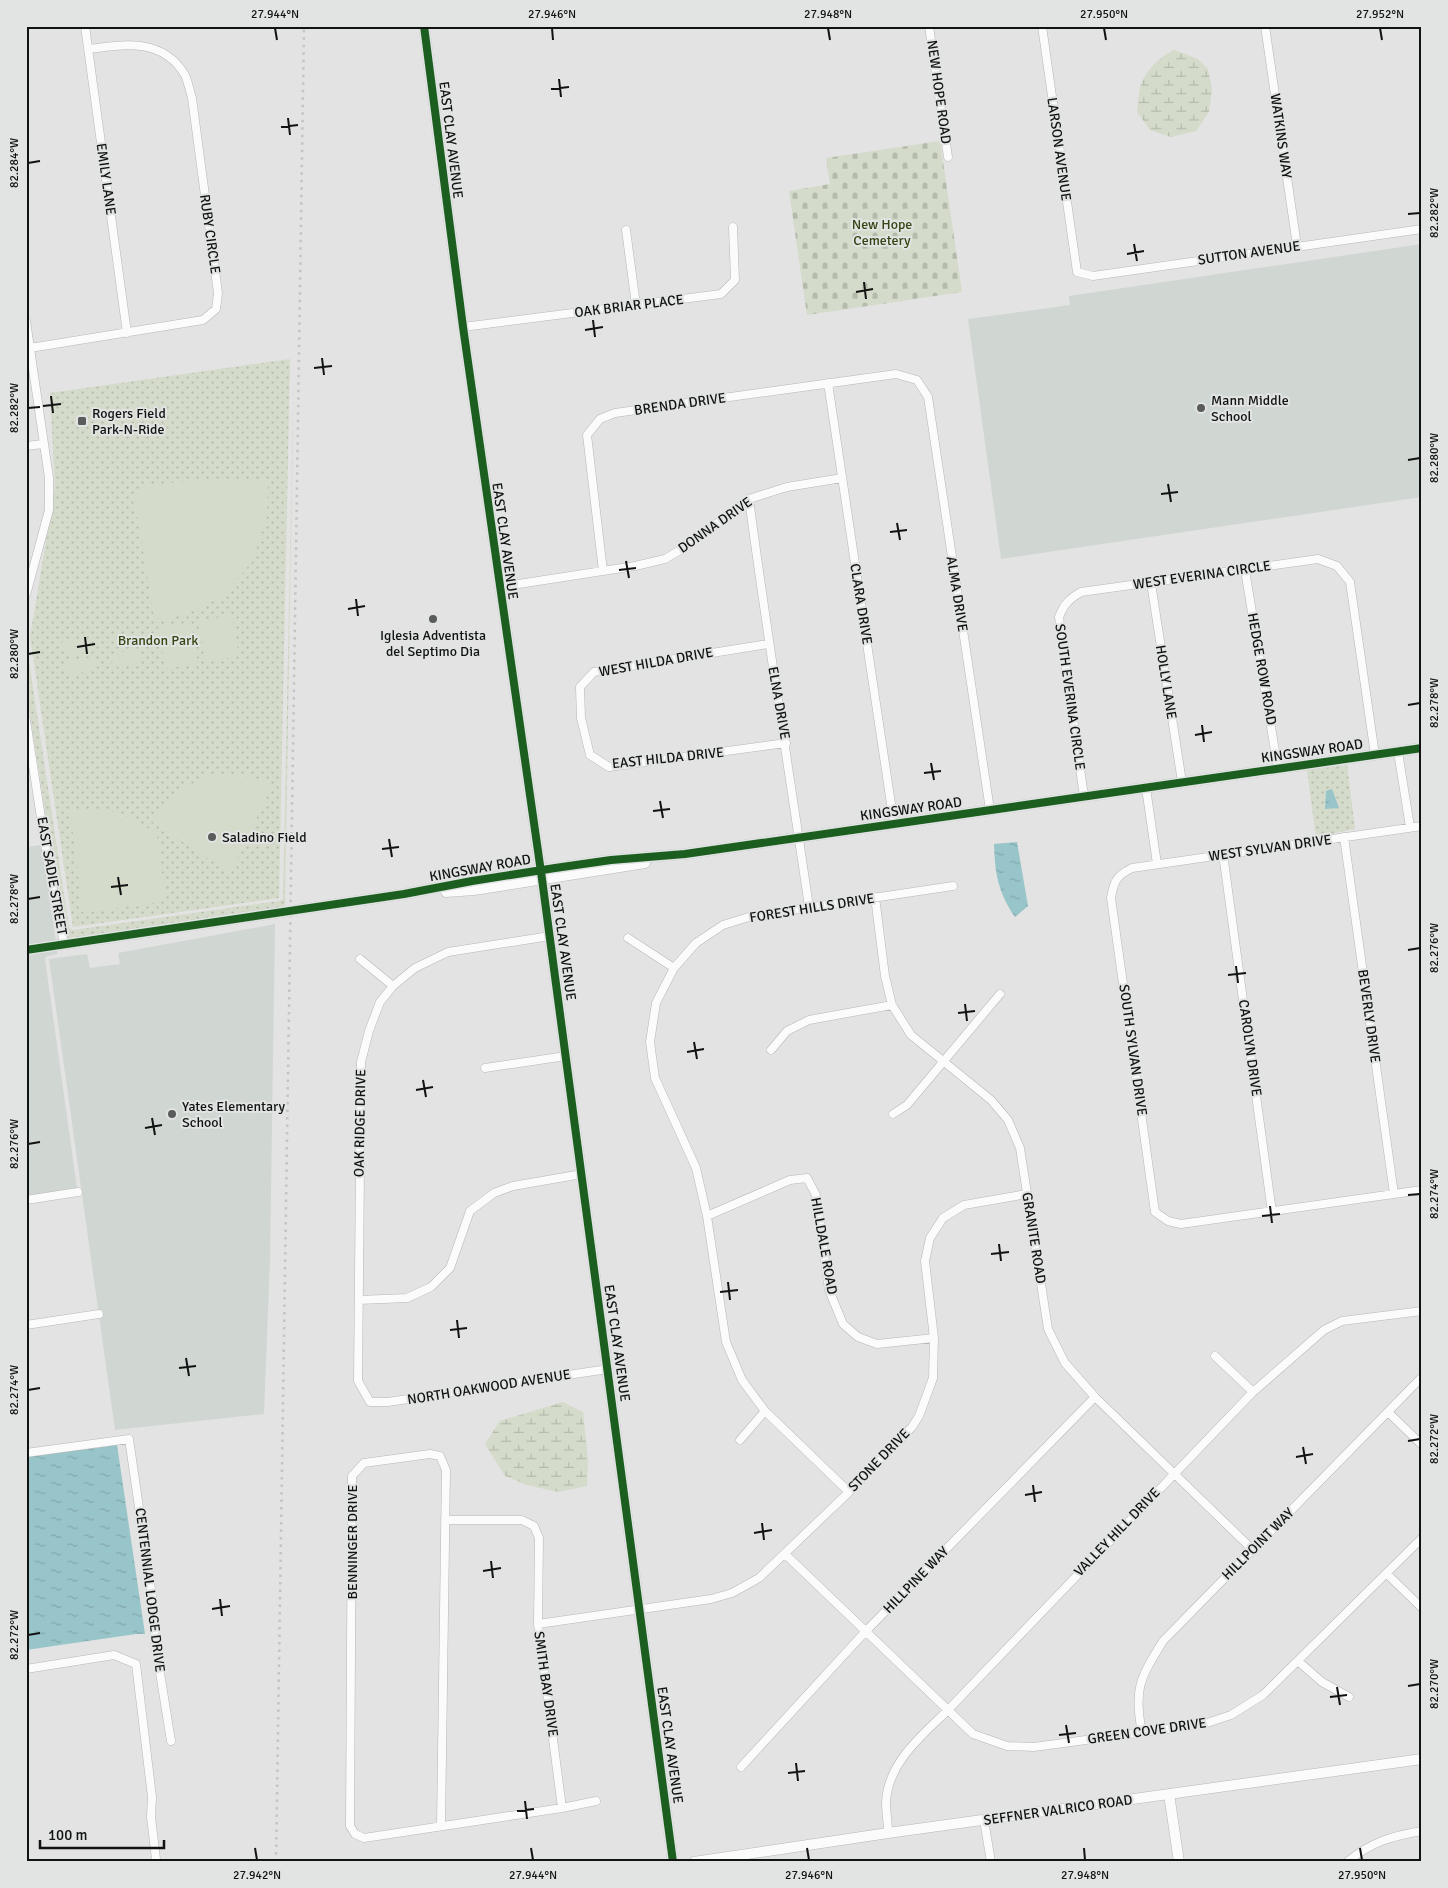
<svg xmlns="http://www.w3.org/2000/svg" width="1448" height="1888" viewBox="0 0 1448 1888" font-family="Signika,sans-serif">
	<defs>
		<pattern id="wetland-marsh" width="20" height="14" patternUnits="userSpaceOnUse" patternTransform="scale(1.25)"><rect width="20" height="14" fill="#d4dbca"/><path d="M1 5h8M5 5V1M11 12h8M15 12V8" fill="none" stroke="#b5bbac"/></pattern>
		<pattern id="cemetery-stones" width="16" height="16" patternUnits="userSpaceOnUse" patternTransform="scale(1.25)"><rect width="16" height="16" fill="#d4dbca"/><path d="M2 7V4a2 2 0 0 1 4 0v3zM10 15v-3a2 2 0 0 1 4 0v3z" fill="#b5bbac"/></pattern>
		<pattern id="park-dots" width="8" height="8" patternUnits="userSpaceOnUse" patternTransform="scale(1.25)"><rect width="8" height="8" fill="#d4dbca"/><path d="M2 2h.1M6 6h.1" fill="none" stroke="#b5bbac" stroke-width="1.8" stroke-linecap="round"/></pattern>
		<pattern id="water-ripples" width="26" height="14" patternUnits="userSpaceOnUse" patternTransform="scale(1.25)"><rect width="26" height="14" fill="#98c5c9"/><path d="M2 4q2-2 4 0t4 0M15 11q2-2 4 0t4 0" fill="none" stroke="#82a8ac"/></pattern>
	</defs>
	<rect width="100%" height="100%" fill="#e2e3e2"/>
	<path fill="#d0d7d3" d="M1422,244v253l-421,62 -33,-240 102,-14 -1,-9z
		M41,845l15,96 -30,4v-98z
		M275,924l-5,335 -6,155 -149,16 -66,-471 38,-5 3,14 30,-4 -2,-11z
		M57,949v5l-10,2 -2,3 32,229 -51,8v-242z"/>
	<path fill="url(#wetland-marsh)" d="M1174,50l24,9 10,10 4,20 -3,23 -13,19 -25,6 -21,-7 -13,-18c1,-7 1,-16 3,-24 4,-16 19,-31 34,-38z
		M563,1402l20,10 5,48 -1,26 -29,6 -31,-7 -22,-9 -20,-32 15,-23z"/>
	<path fill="url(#cemetery-stones)" d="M940,141l22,151 -155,23 -18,-124 41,-7 -4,-26z"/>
	<path fill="url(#park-dots)" d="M290,359l-11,539 -206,29 -43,-290 25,-150 -5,-94z
		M294,361l-9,545 -217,33 -14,-70 -26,-168 -2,-60 43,287 4,2 206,-29 4,-2z
		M1347,765l8,64 -39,8 -9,-67z"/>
	<path fill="#d4dbca" d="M268,479l-1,38 -15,45 -31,35 -32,16 -23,6 -12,-1 -15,-94 -6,-23 10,-15 36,-4z
		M232,615l7,41 -34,6 -6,-41z
		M191,622l7,41 -33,6 -7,-42z
		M91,638l2,13 -28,5 -3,-14z
		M140,649l2,14 -29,5 -2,-14z
		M94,657l3,13 -29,5 -2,-13z
		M234,774l20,4 18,7 -43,92 -6,-9 -71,-46 23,-28 29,-17z
		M89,809c32,2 42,8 68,25l9,67 -83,12 -13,-102z"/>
	<path fill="url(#water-ripples)" d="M1332,789l7,19 -14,1 1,-18z
		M1017,842l11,64 -13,11c-17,-25 -20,-43 -21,-73z
		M117,1445l28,189h-9l-110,16v-193z"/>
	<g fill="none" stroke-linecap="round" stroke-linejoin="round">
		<g stroke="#b6b7b6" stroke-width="9">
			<path id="street" d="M85,26l42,307
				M929,26l19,131
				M1042,26l35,246 16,4 329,-47
				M1265,26l32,220
				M626,230l10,75
				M26,321l23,157v32l-23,85
				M463,327l258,-33 14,-14 -2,-53
				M30,348l173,-28 13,-11 2,-16 -26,-195c-2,-7 -4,-16 -7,-23 -22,-37 -60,-31 -96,-26
				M828,383l66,441
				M26,446l17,-2
				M749,499c18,136 40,271 60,408
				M1245,570l33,199
				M603,571l-16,-136 13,-16 15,-6 281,-39 21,6 11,17 62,413
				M1151,583l31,199
				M499,587l136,-21 30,-7 22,-13 62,-47 38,-12 55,-9
				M768,644l-174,28 -14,15 1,31 9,37 19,12 177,-24
				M26,720l23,150 15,74
				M1398,752l12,75
				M1146,788l11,76
				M1084,797l-25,-180c5,-13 10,-18 22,-25l237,-33 19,7 13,16 25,173
				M1422,826l-290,42c-16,8 -18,13 -21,30l44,314 13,9 13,3 241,-34
				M1344,837l50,357
				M1223,854l49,358
				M875,897l10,79 7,29 19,30 80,65 17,20 12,28 28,181 17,34 30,34 158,153
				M550,936l-102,16 -33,16 -22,18 -13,16 -11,29 -8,31 -3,319 12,21h18l220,-33
				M628,938l46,30
				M360,959l33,27
				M771,1050l16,-19 22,-11 83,-15
				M485,1068l81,-12
				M893,1114l14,-9 93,-111
				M26,1200l52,-8
				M707,1216l83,-36 17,-2 9,17 13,95 14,34 15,13 19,7 57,-6
				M359,1300l48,-2 24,-11 19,-19 20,-57 24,-18 19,-7 69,-12
				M26,1325l73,-11
				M1215,1356l38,36
				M1388,1412l34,33
				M740,1440l25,-29
				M26,1453l103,-14 23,157 3,46 16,99
				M849,1492l-84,-81 -23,-31 -16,-38 -19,-126 -11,-48 -41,-90 -5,-36 6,-39 18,-35 22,-25 27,-18 29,-9 201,-30
				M445,1520h77l12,6 5,12 -1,86 24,184
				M785,1554l188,180 34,12 27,1 170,-23 27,-9 32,-20 159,-157
				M1387,1574l35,34
				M538,1624l173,-25 21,-6 27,-15 90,-86 63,-65 7,-11 14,-38 1,-40 -9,-77 5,-23 13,-20 21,-13 63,-11
				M1299,1662l23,20 27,15
				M26,1669l88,-14 22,9 16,133 -1,20 5,42 -2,3
				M1142,1732c-9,-44 -1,-55 21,-91l259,-264
				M741,1767l124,-135 230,-235
				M984,1820l7,42
				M441,1826l5,-356 -6,-14 -10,-2 -66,9 -12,13 -2,350 5,8 9,4 198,-30 34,-7
				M888,1833c0,-10 -2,-21 -2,-31 2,-39 35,-66 61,-91l306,-319 71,-62 18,-9 80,-10
				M1347,1862c24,-20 45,-26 75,-31"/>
		</g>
		<g stroke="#b6b7b6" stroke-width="11">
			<path id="secondary" d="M424,26l39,301 79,552 131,983
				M446,892l28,-2 171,-27
				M26,950l378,-56 68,-13 83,-13 56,-8 74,-6 737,-106
				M1169,1794l10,68
				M694,1862l194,-29 534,-74"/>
		</g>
		<use href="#street" stroke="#fbfbfb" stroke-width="8"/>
		<use href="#secondary" stroke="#fbfbfb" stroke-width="10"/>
		<path stroke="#c3c4c3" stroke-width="2.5" stroke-dasharray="2.5 5" stroke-linecap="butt" d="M276,1862l28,-1836"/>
		<g stroke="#e1e4e2" stroke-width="11">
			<path id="cycleway" d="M424,26l39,301 79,552 131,983
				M26,950l378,-56 68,-13 83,-13 56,-8 74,-6 737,-106"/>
		</g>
		<use href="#cycleway" stroke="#1b5e20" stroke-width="8"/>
	</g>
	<path fill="none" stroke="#111212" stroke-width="2" d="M275,28l2,12M552,28l1,12M828,28l2,12M1104,28l2,12M1380,28l2,12M559,79l2,18M551,89l18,-2M288,118l2,17M281,127l17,-2M28,163l12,-2M1408,214l12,-1M1134,244l3,17M1127,254l17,-3M864,282l2,17M856,292l17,-3M593,320l2,17M585,330l18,-3M322,358l2,17M314,368l18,-2M51,396l2,17M43,406l18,-2M28,408l12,-1M1408,460l12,-2M1168,484l3,18M1161,494l17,-2M897,523l3,17M890,532l17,-2M626,561l3,17M619,570l17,-2M356,599l2,17M348,609l17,-3M85,637l2,17M77,647l18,-3M28,654l12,-2M1408,705l12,-2M1202,725l2,17M1195,735l17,-3M931,763l3,17M924,773l17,-2M660,801l3,17M653,811l17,-2M389,839l3,18M382,849l17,-2M118,877l3,18M111,887l17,-2M28,899l12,-2M1408,950l12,-2M1236,966l2,17M1228,975l18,-2M965,1004l2,17M958,1013l17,-2M694,1042l3,17M687,1052l17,-3M423,1080l3,17M416,1090l17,-3M152,1118l3,17M145,1128l17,-3M28,1144l12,-2M1408,1195l12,-1M1270,1206l2,17M1262,1216l18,-2M999,1244l2,17M991,1254l18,-2M728,1282l2,18M720,1292l18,-2M457,1320l2,18M450,1330l17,-2M186,1358l3,18M179,1368l17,-2M28,1390l12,-2M1408,1441l12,-2M1303,1447l3,17M1296,1457l17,-3M1033,1485l2,17M1025,1495l17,-3M762,1523l2,17M754,1533l18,-3M491,1561l2,17M483,1571l18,-3M220,1599l2,17M212,1609l18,-3M28,1635l12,-2M1408,1686l12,-2M1337,1687l3,18M1330,1697l17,-2M1066,1725l3,18M1059,1735l17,-2M796,1763l2,18M788,1773l17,-2M525,1801l2,18M517,1811l17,-2M255,1848l2,12M531,1848l2,12M807,1848l2,12M1084,1848l1,12M1360,1848l2,12"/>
	<g fill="#5a5b5b" stroke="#e1e4e2" stroke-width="2">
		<circle cx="1201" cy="408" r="5"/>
		<rect x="77" y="416" width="10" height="10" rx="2.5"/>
		<circle cx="433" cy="619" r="5"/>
		<circle cx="212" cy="837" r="5"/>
		<circle cx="172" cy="1114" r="5"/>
	</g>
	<g text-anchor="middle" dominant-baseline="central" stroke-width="4" stroke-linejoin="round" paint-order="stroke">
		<g font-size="14" fill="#111212" stroke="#e1e4e2">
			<text transform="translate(939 92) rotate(82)">NEW HOPE ROAD</text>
			<text transform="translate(1281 136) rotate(82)">WATKINS WAY</text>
			<text transform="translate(451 140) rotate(83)">EAST CLAY AVENUE</text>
			<text transform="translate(1059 149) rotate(82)">LARSON AVENUE</text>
			<text transform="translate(106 179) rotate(82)">EMILY LANE</text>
			<text transform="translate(210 234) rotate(82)">RUBY CIRCLE</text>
			<text transform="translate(1249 253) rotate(-8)">SUTTON AVENUE</text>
			<text transform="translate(629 306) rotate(-7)">OAK BRIAR PLACE</text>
			<text transform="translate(680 404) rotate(-8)">BRENDA DRIVE</text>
			<text transform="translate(715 525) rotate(-35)">DONNA DRIVE</text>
			<text transform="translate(505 541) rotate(82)">EAST CLAY AVENUE</text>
			<text transform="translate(1202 575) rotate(-8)">WEST EVERINA CIRCLE</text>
			<text transform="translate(957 594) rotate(81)">ALMA DRIVE</text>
			<text transform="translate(861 604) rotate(81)">CLARA DRIVE</text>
			<text transform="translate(656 662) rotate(-10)">WEST HILDA DRIVE</text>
			<text transform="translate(1262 669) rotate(80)">HEDGE ROW ROAD</text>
			<text transform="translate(1166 682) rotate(81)">HOLLY LANE</text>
			<text transform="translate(1070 697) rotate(82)">SOUTH EVERINA CIRCLE</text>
			<text transform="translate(779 703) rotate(80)">ELNA DRIVE</text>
			<text transform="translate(1312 751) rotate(-8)">KINGSWAY ROAD</text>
			<text transform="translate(668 758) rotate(-6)">EAST HILDA DRIVE</text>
			<text transform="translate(911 809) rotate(-8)">KINGSWAY ROAD</text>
			<text transform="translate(1270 848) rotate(-8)">WEST SYLVAN DRIVE</text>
			<text transform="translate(480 868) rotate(-10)">KINGSWAY ROAD</text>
			<text transform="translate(52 876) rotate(80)">EAST SADIE STREET</text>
			<text transform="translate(812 908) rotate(-9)">FOREST HILLS DRIVE</text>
			<text transform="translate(563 942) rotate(82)">EAST CLAY AVENUE</text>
			<text transform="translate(1369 1016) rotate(82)">BEVERLY DRIVE</text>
			<text transform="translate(1250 1048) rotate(82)">CAROLYN DRIVE</text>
			<text transform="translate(1133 1050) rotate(82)">SOUTH SYLVAN DRIVE</text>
			<text transform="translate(360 1123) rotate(-89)">OAK RIDGE DRIVE</text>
			<text transform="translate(1034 1238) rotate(81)">GRANITE ROAD</text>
			<text transform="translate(824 1246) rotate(80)">HILLDALE ROAD</text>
			<text transform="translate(617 1343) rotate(82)">EAST CLAY AVENUE</text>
			<text transform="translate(489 1387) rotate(-9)">NORTH OAKWOOD AVENUE</text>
			<text transform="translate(879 1460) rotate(-46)">STONE DRIVE</text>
			<text transform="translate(1117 1532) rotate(-46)">VALLEY HILL DRIVE</text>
			<text transform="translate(352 1542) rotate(-90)">BENNINGER DRIVE</text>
			<text transform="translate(1258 1544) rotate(-45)">HILLPOINT WAY</text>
			<text transform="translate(916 1580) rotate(-46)">HILLPINE WAY</text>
			<text transform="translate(150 1590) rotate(83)">CENTENNIAL LODGE DRIVE</text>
			<text transform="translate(546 1684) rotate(82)">SMITH BAY DRIVE</text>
			<text transform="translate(1147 1731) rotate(-8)">GREEN COVE DRIVE</text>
			<text transform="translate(670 1745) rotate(82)">EAST CLAY AVENUE</text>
			<text transform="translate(1058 1810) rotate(-8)">SEFFNER VALRICO ROAD</text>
		</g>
		<g font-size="14" fill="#364513" stroke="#e1e4e2">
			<text x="882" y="224">New Hope<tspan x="882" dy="16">Cemetery</tspan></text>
			<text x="158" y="640">Brandon Park</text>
		</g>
		<g font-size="14" fill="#111212" stroke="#e1e4e2" text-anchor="start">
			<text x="1211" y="400">Mann Middle<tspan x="1211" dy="16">School</tspan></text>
			<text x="92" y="413">Rogers Field<tspan x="92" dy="16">Park-N-Ride</tspan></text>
			<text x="433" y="635" text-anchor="middle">Iglesia Adventista<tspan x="433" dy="16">del Septimo Dia</tspan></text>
			<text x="222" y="837">Saladino Field</text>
			<text x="182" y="1106">Yates Elementary<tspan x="182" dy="16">School</tspan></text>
		</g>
	</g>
	<rect width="1448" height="1888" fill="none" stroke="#e1e4e2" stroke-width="55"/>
	<path d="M40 1840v8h124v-8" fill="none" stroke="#111212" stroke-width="2.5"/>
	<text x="48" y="1840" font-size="15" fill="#111212" stroke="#e1e4e2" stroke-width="4" paint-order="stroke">100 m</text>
	<rect x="28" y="28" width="1392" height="1832" fill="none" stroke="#111212" stroke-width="2"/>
	<g font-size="12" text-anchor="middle" fill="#111212">
		<text x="275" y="18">27.944°N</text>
		<text x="552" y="18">27.946°N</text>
		<text x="828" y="18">27.948°N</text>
		<text x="1104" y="18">27.950°N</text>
		<text x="1380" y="18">27.952°N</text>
		<text transform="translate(14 163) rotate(-90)" y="4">82.284°W</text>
		<text transform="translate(1434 213) rotate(-90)" y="4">82.282°W</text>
		<text transform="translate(14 408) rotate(-90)" y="4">82.282°W</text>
		<text transform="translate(1434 458) rotate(-90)" y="4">82.280°W</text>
		<text transform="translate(14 654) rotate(-90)" y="4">82.280°W</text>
		<text transform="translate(1434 703) rotate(-90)" y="4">82.278°W</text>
		<text transform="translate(14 899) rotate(-90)" y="4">82.278°W</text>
		<text transform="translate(1434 948) rotate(-90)" y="4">82.276°W</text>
		<text transform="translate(14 1144) rotate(-90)" y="4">82.276°W</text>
		<text transform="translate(1434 1194) rotate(-90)" y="4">82.274°W</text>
		<text transform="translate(14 1390) rotate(-90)" y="4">82.274°W</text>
		<text transform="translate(1434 1439) rotate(-90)" y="4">82.272°W</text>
		<text transform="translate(14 1635) rotate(-90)" y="4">82.272°W</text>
		<text transform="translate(1434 1684) rotate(-90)" y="4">82.270°W</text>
		<text x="257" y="1879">27.942°N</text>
		<text x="533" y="1879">27.944°N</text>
		<text x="809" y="1879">27.946°N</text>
		<text x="1085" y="1879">27.948°N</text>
		<text x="1362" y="1879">27.950°N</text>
	</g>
</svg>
